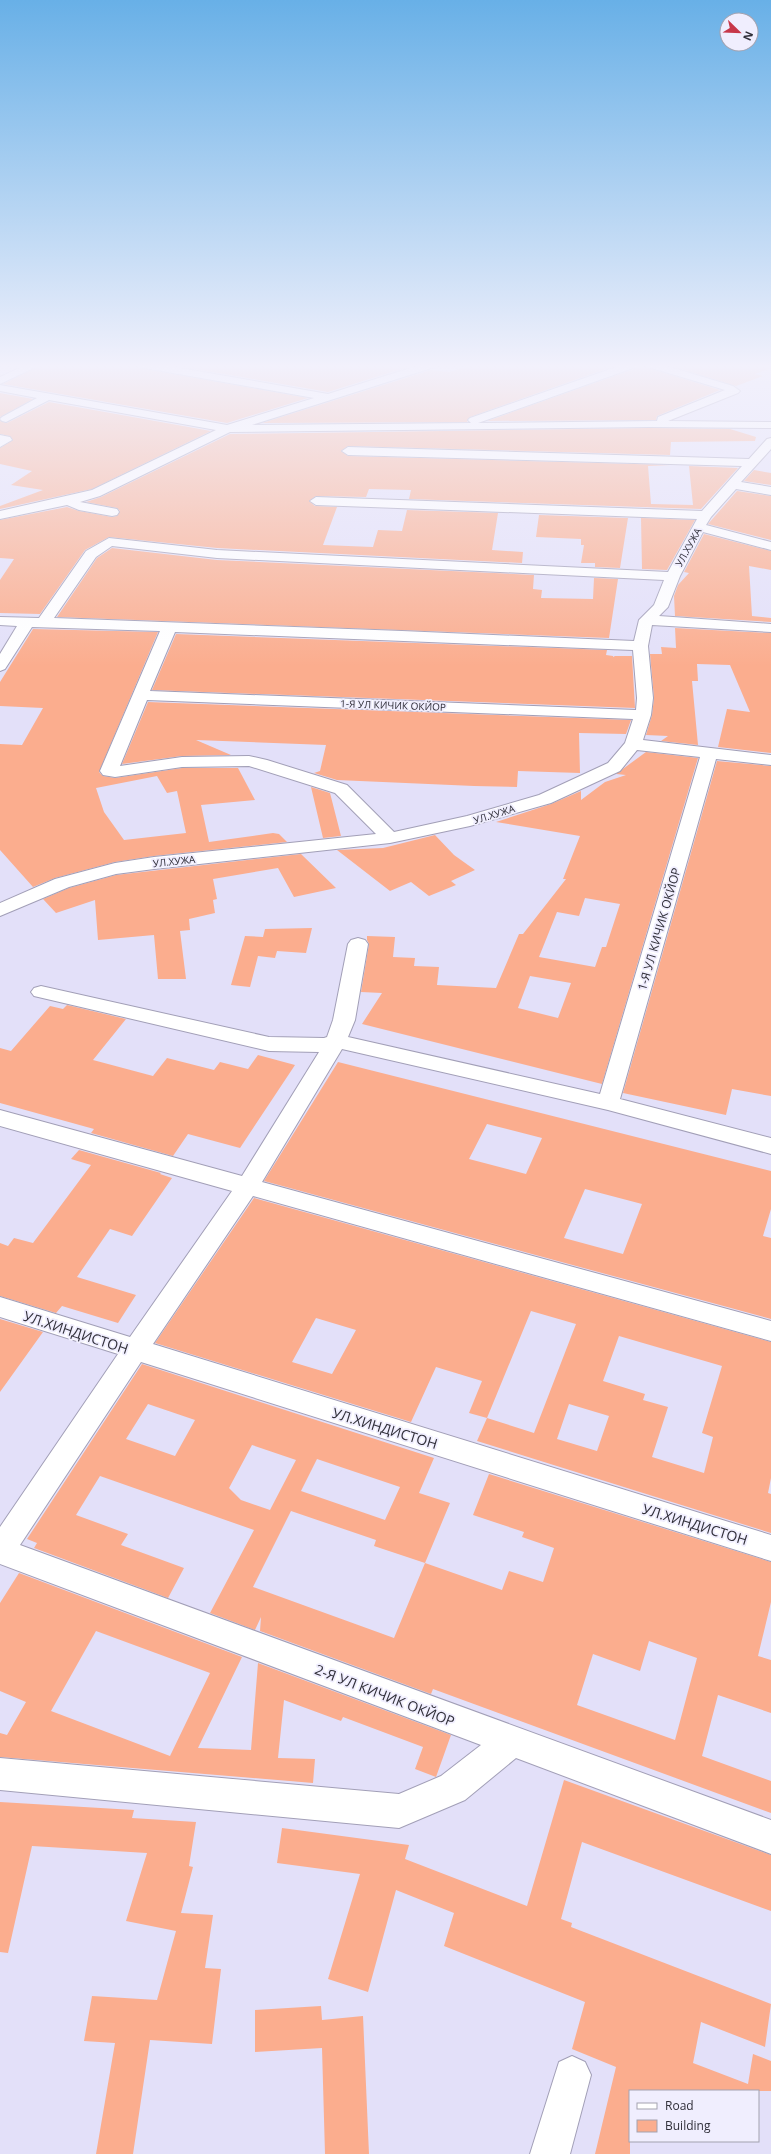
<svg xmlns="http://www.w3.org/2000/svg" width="771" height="2154" viewBox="0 0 771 2154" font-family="'Open Sans',sans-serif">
	<rect width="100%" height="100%" fill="#e3e0f9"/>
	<path fill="#fbad8e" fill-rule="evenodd" d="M43,364h90l6,4 169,30 -81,25 -224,-39z
		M166,364h230l15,2 -83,26z
		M476,364h144l-150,53 -3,5 -205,1 169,-53 18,2z
		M641,364l4,3 75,23 -63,26 -1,4 -169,1 153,-54z
		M665,364h106v4l-16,6 8,2 -27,10z
		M0,393l33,6 -33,18z
		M49,402l162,29 -119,58 -92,20v-3l43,-16 -32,-5 21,-14 -32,-7v-16l13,-8 -3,-4 -10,-2v-13l7,2z
		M649,428l81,1 26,8 -1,4 -84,1 -1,13 -322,-9 -7,5 7,5 322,9 -22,1 3,38 42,1 -4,-39 49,2 -37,41 -292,-10 2,-9 -42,-1 -3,8 -50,-1 -7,5 6,5 22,1 -14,38 50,2 5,-17 24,1 5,-21 91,3 -6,37 31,2 -1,11 -305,-15 -108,-11 -24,13 -45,64 -40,-1v-33l14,-21 -14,-1v-38l67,-13 12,4 33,6 5,-1 3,-5 -3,-3 -31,-6 15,-5 129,-63z
		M754,470l17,3v12l-27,-4z
		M737,491l34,5v44l-63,-16z
		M539,515l89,3 -8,50 -25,-1v-4h-14l3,-18h-3v-6l-45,-2z
		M641,518l54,2 -28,50 -25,-1z
		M704,534l67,17v19l-22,-4 3,50 19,2v4l-96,-6 -1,-20 4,-11 11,-12 -5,-1z
		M112,548l105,12 317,15 -1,14 9,1 -1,8 52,1 1,-21 24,1 -9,59 -552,-21 40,-59z
		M675,628l96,5v120l-53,-6 9,-38 23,3 -20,-47 -33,-1 1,17h-6l6,64 -37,-4 7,-5 -22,-1 6,-20 2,-17 -4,-44h12l-1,-7 15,1z
		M33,629l125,3 -59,140 4,4 12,2 67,-10h56l17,32 -54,5 8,37 64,-9 6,1 8,8 -133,14 -39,6 -60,16 -22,9 -33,-37v-106l22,1 21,-37 -43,-2v-24zM157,776l10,17 10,-2 9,42 -62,7 -20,-28 -8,-24z
		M176,634l431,16 -1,5 7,1v1l2,-1h17l3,52 -483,-18z
		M148,702l483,18 -5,14 -47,-1 1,40 -62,-2 -1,16 -43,-1 -137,-6 -23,-7 6,-2 6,-26 -130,-5 35,15 -49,1 -60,8z
		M646,752l52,6 -96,326 -240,-60 20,-31 -21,-1 8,-48 -2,-4v-4l28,1 -2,20 22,1 -1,8 25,1 -2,18 59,3 23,-54h4l43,-55h-3l17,-43 -84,-14 55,-18 30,-13v9l24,-18 21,-7 -10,-1zM585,898l35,6 -14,43h-4l-7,20 -56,-10 18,-45 22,4zM530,976l41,7 -13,35 -40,-10z
		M717,761l54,5v330l-39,-7 -6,26 -103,-22z
		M311,787l19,6 11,43 -18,2z
		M435,835l19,20 21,15 -24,11 5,4 -27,11 -18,-14 -21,9 -53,-41 46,-2z
		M301,854l35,34 -42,9 -16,-29 -65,11 4,20 -4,1 2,13 -26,6 1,11 -10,1 6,48h-28l-4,-44 -56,5 -3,-40 -39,13 -13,-14 26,-11 47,-13z
		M312,928l-6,25 -29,-2 -2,7 -17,-2 -8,31 -19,-2 14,-49 18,1 2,-8z
		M67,1005l59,14 -33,41 60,16 14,-18 47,12 6,-8 28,7 10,-14 37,10 -55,83 -52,-14 -15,22 -82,-23 3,-4 -94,-26v-55l11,3 39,-45 13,3z
		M338,1062l433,109v38l-8,27 8,2v81l-507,-138zM487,1124l55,14 -16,36 -57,-15zM585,1189l57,15 -19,50 -59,-16z
		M79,1150l82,23 -1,1 12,4 -40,58 -22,-7 -33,48 59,18 -18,28 -56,-17 -6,7 -56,-17v-53l8,3 6,-8 19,5 58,-78 -20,-6z
		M254,1198l517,144v136l-3,15 3,1v39l-294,-92 10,-23 -18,-5 13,-32 -46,-14 -25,55 -256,-79zM531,1311l45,13 -42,109 -47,-15zM316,1318l40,12 -24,44 -40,-12zM619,1336l103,30 -20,67 11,4 -9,36 -52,-16 16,-50 -25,-7 2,-6 -42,-13zM569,1404l40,12 -12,35 -40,-12z
		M0,1319l43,13 -43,60z
		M142,1364l292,94 -15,35 31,10 -25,60 77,27 7,-19 34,11 11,-34 -32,-11 2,-5 -51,-17 16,-41 282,88v40l-13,54 13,4v53l-53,-18 -16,61 69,25v32l-338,-124 -2,5 -171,-63 1,-14 -6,13 -45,-17 44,-83 -154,-54 -24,39 52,19 -7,11 63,23 -16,30 -134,-50 3,-5 -10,-4zM148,1404l47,16 -20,36 -49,-17zM252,1445l44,15 -26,50 -29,-10 -12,-12zM317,1459l83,28 -15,33 -84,-29zM291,1511l85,29 -2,6 51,17 -31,75 -141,-51zM649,1641l48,17 -22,82 -98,-35 16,-51 47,17z
		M19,1573l223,84 -44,91 53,2 7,-87 193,72 -15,42 -21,-8 8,-22 -80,-30 -2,4 -57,-21 -6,58 37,1 -2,24 -313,-26v-24l7,2 19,-33 -26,-11v-88zM96,1631l114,42 -40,83 -119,-45z
		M564,1780l207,75v56l-189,-69 -21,77 11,4 -1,4 200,77 -6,43 -64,-25 -8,41 55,21 5,-30 18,7v30h-141v63h-35l21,-87 -44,-18 13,-47 -141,-56 10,-33 -58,-23 -28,102 -40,-13 32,-105 -83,-11 5,-35 127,17 -4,14 122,47z
		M0,1802l134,8 -2,8 64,4 -7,44 4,1 -12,46 32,2 -8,53 16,1 -9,75 -62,-4 -17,114h-37l19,-111 -31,-2 8,-45 65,4 19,-69 -50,-10 21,-68 -115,-7 -24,107 -8,-1z
		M321,2006l1,14 41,-4 6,138h-44l-3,-106 -67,4v-42z"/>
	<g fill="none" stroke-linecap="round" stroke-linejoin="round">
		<g stroke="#a29fb7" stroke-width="2">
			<path id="minor" d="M28,364h14l-42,20v-7z
				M134,364h23l171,30 95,-30h16l-1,2 -186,59 219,-2 -3,-3 2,-2 155,-54h15l-1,2 -161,57 179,-2 1,-4 67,-27 -80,-24 -1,-2h16l73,22 7,5 -2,2 -70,28 103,1v6l-122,-1 -419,5 -130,64 -20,6 37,7 2,3 -2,3 -5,1 -33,-6 -12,-5 -67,14v-8l92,-21 124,-60 -167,-30 -43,22 -4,-1 -2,-2 2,-2 35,-19 -37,-7v-6l227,40 87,-27 -175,-31z
				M0,435l10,2 2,3 -12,7z
				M771,438v11l-30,33 30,5v8l-35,-6 -25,28 -5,8 65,17v8l-68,-18 -23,44 -12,31 -9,9 112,8v8l-119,-7 -4,21 5,52 -2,17 -8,25 128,15v10l-55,-6 -96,340 151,39v16l-163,-44 -266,-61 -80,133 509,139v20l-518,-145 -100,148 618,191v26l-630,-199 -121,183 751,275v34l-255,-96 -51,42 -66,28 -399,-38v-32l399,36 42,-18 40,-31 -481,-181v-37l118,-173 -118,-37v-20l130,40 102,-146 -232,-65v-16l242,66 77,-124 -50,-1 -235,-55 -3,-4 3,-4 7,-2 228,51 55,1 3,-1 6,-17 15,-76 3,-4 7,-2 7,2 3,4 -13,76 -7,17 252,57 100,-337 -63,-7 -17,21 -69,32 -81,23 -80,17 -236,26 -38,5 -47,13 -69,29v-13l55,-24 60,-16 39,-6 222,-23 -41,-41 -86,-27 -67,1 -67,10 -12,-2 -3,-4 60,-140 -128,-4 -27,42 -5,2v-17l17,-28 -17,-1v-8l39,1 47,-67 23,-13 108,12 451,22 29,-53 -381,-14 -6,-4 6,-4 386,14 40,-45 -394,-11 -6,-4 6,-4 401,12 18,-20zM112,546l105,12 447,22 -10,25 -15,15 -5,21 -232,-10 -348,-13 42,-61zM175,632l458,18 4,48 -1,12 -486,-19zM147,700l486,19 -8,24 -17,20 -69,32 -72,21 -73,16 -47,-47 -80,-25 -18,-4 -67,1 -62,9z
				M572,2056l13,6 6,13 -21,79h-40l29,-92z"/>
		</g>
		<use href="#minor" fill="#fff" fill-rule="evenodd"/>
	</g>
	<linearGradient id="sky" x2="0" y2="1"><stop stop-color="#68b0e7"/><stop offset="0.55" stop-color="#f2f1fc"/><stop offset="1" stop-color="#f2f1fc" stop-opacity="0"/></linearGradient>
	<rect width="771" height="666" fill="url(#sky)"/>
	<g text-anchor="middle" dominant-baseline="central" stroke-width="3.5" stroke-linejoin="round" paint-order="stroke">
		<g font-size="10" fill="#302f39" stroke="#f0eefe">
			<text transform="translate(688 547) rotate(-61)">УЛ.ХУЖА</text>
			<text transform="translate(393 705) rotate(2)">1-Я УЛ КИЧИК ОКЙОР</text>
			<text transform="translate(494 814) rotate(-17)">УЛ.ХУЖА</text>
			<text transform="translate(174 861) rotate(-6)">УЛ.ХУЖА</text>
		</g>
		<g font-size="12" fill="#302f39" stroke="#f0eefe">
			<text transform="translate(659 929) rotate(-74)">1-Я УЛ КИЧИК ОКЙОР</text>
		</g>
		<g font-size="14" fill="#302f39" stroke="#f0eefe">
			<text transform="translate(76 1332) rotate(18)">УЛ.ХИНДИСТОН</text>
			<text transform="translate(385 1428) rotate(17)">УЛ.ХИНДИСТОН</text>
			<text transform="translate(695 1524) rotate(17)">УЛ.ХИНДИСТОН</text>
			<text transform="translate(385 1695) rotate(21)">2-Я УЛ КИЧИК ОКЙОР</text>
		</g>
	</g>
	<rect x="629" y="2090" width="130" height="52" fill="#f0eefe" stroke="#a3a2af"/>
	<rect x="637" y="2103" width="20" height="6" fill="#ffffff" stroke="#a3a2af"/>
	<text x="665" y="2110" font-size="12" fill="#302f39">Road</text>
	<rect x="637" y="2120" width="20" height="12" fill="#fbad8e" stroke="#a3a2af"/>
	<text x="665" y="2130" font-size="12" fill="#302f39">Building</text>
	<g transform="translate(739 32) rotate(113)"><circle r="19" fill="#f0eefe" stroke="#a3a2af"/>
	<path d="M0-3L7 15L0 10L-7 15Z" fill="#c7374a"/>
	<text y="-6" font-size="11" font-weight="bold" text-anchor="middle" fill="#302f39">N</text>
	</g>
</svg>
